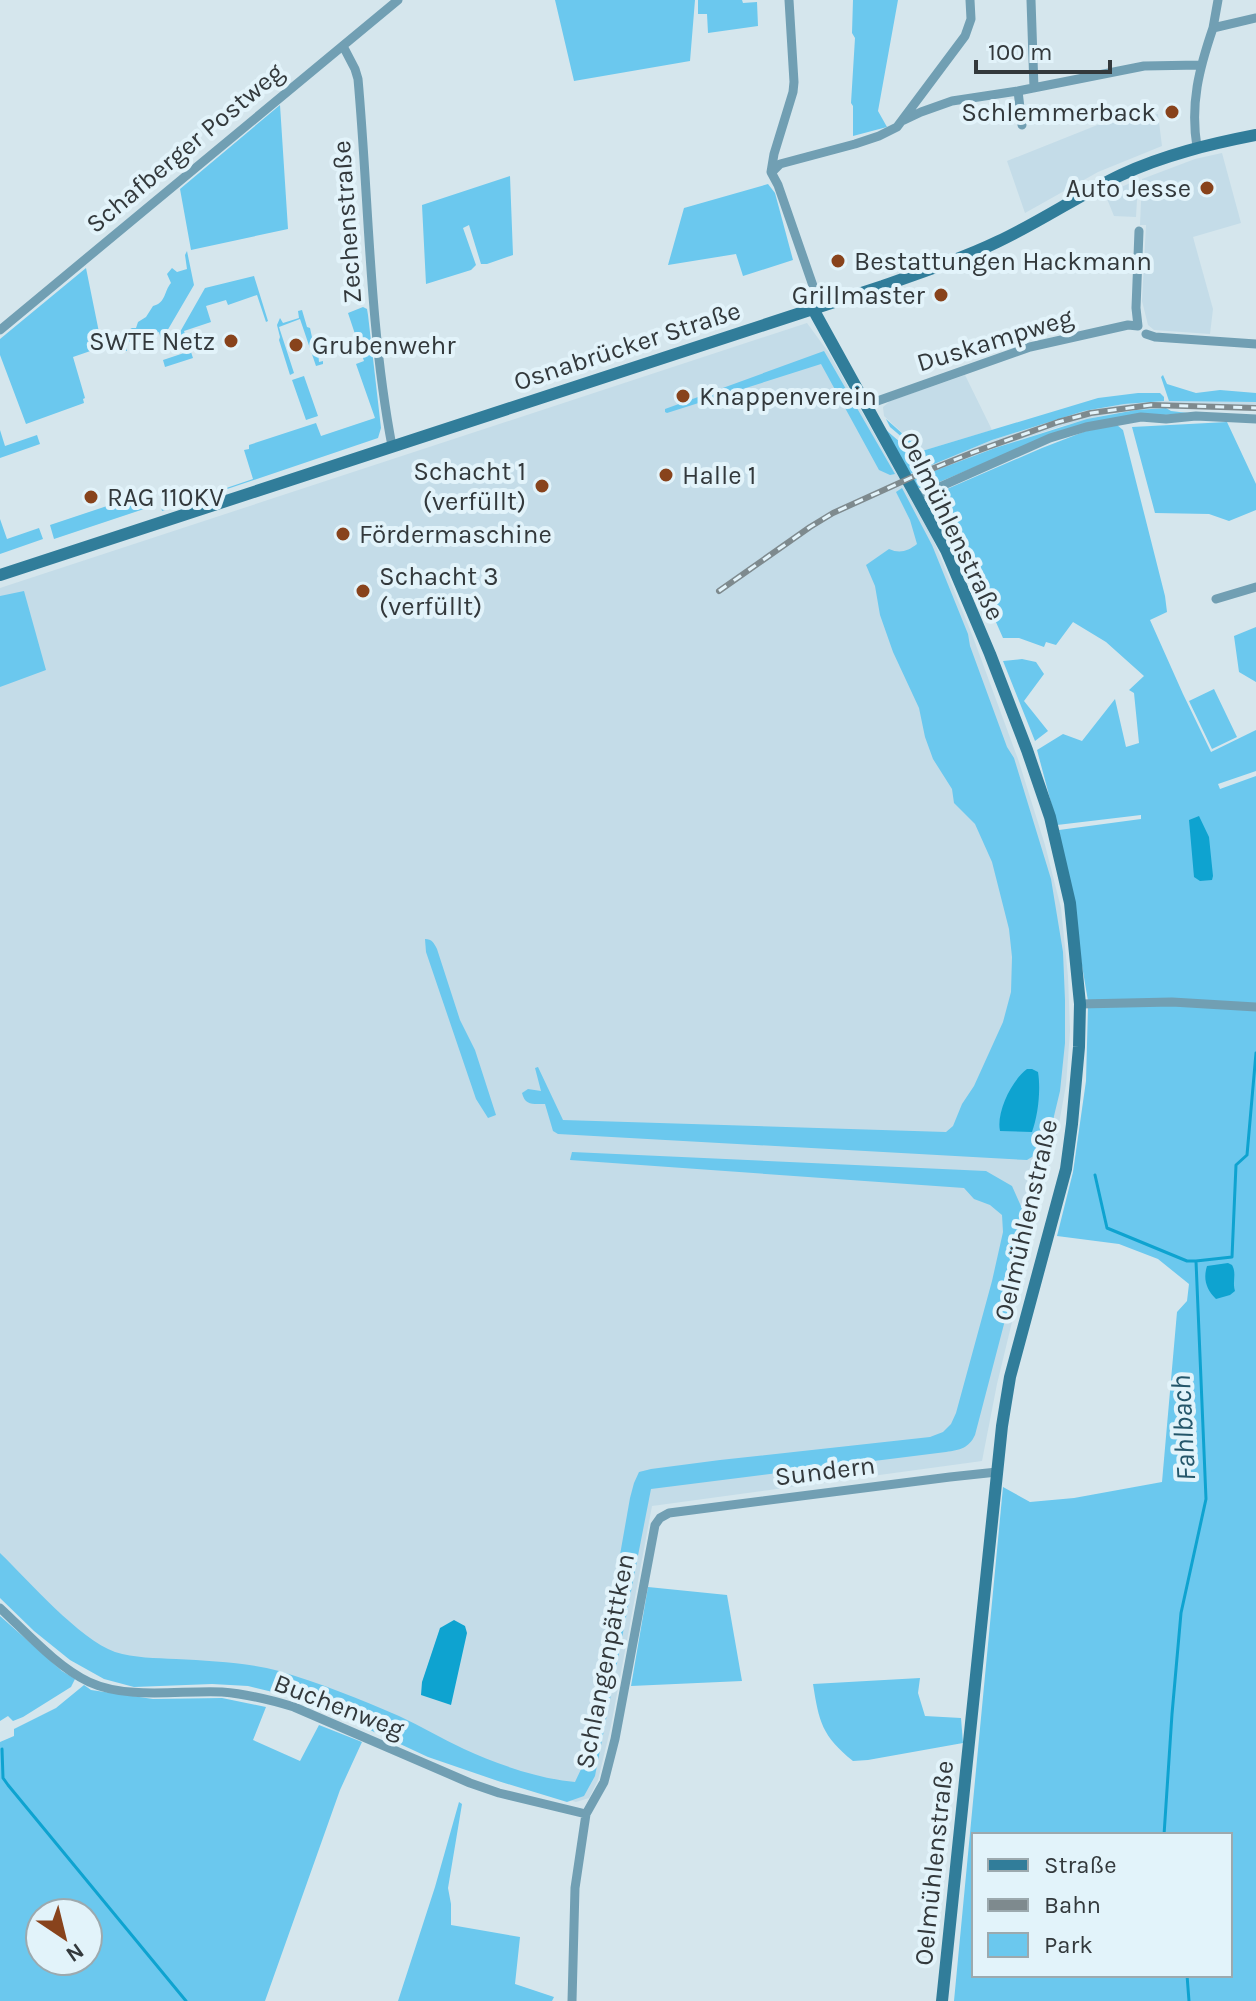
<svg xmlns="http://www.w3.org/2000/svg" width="1256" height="2001" viewBox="0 0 1256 2001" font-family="Karla,sans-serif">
	<rect width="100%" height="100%" fill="#d5e6ed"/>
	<path fill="#c4dce8" d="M1158,114l4,32 -64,26 -73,41 -18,-52 103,-41z
		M1222,153l19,70 -48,14 20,72 -3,25 -56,-4 -6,-5 -6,-24 4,-76h-6l2,-46 53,-20z
		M1135,181l3,2 -2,34 -22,-1 -9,-22z
		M807,323l22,30 104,186 40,98 46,125 26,83 16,63 7,68 2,55 -4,54 -10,55 -59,244 -15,77 -330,45 -41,220 -13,54 -9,18 -13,4 -73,-23 -197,-86 -189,-28 -117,-94v-983z
		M965,375l27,55 -70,21 -38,-35 -1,-9 7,-6z
		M1175,400l81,2v9l-84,-4 -36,3 -31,5 -43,11 -67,22 -81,32 -4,-6 82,-34 92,-29 40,-7z"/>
	<path fill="#6bc8ee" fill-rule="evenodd" d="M555,0h140l-5,61 -116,20z
		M698,0h44l1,3 14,-1 1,24 -50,7 -1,-19h-9z
		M853,0h45l-20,111 9,16 -34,9v-30l-2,-3 4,-65 -3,-5z
		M280,105l8,124 -97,21 -11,-61z
		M510,176l3,79 -26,9h-6l-12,-39 -6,3 13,37 -5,5 -45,14 -4,-79z
		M768,184l7,9 18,67 -50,16 -7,-22 -68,11 16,-57z
		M187,251l7,34 -31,53 -2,1 -2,-7 -34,11 2,8h-2l-4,-11 2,-1v-6l9,-5h4l2,-6 8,-5 7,-11c13,-3 11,-15 18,-23l-4,-9 5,-6 5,4 10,-3 -2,-14z
		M86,268l16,79 -29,10 12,41 -2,1 1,4 -58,21 -26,-69v-16z
		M254,276l14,45 -2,1 -9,-27 -29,10 -2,-5 -20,6 5,16 -27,9 9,27 -28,9 -2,-7 21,-7 -6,-20 2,-1 25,-44z
		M363,307l4,2 1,6 13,113 -3,10 -216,73 -1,-5 3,-5 3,7 86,-29 -9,-29 5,-1v-4l67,-22 5,13 54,-18 -19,-54 8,-3 -16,-48z
		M302,310l5,17 3,1 5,23 3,1 1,10 4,-1v3l-7,2 -16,-47 -21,8 15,46 -4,2 -11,-35 1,-3 -3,-12 3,-7 3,5 16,-5 -1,-7z
		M824,351l71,123 -5,1 -11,-5 -58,-106 -154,49 -2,-1v-3z
		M1163,375l4,9 29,9 24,-3 36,3v9l-87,-1 -8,-24z
		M304,376l14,40 -12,4 -14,-40z
		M1138,393h22l4,4v4l-40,3 -40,7 -92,29 -82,34 -24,-44 36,31 3,-1 -1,-4 -34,-29 -4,-8 36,32 176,-53z
		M1166,408l5,3 17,2 -85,7 -104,37 -62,26 -4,-4 -2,2 1,4 -7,5 -8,-3 -4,-8 82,-31 92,-29 49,-9z
		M1227,422l29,62v26l-27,11 -20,-7 -54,-1 -23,-86z
		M1117,425l6,5 42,166 2,16 -17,8 33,74 28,58 45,-22v41l-38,13 2,5 36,-13v227l-168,-2 -29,-171 82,-11v-4l-84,10 -20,-75 26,-16 19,7 33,-42 11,48 13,-4 -5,-50 -5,-3 15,-14 -38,-34 -33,-20 -17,23 -10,-3 -2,5 -25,-9h-16l-49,-111 -7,-38 95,-41 44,-17z
		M0,430l5,16 32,-11 3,9 -40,14z
		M902,488l30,57 36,89 2,12 37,101 7,11 37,121 12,73 2,48v43l-5,48 -12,50 -8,11 -13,8 -469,-26 -5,-3 -8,-27c-11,0 -20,2 -23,-11l6,-4 13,2 -6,-23 3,-1 25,53 383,12 7,-6 9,-22 12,-18 29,-64 8,-30 1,-35 -3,-28 -17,-67 -17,-38 -21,-21 -2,-14 -19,-30 -8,-22 -6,-29 -26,-56 -13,-37 -5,-29 -9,-21 23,-16c11,5 19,2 28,-5l-7,-24 -14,-28z
		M140,495l4,14 -90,30 -4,-14z
		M0,519l7,20 32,-11 4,11 -43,15z
		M24,591l22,79 -46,17v-91z
		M1256,627v55l-17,-10 -5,-36z
		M1022,659l14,3 8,12 -20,27 24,30 -13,10 -32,-80z
		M1214,689l23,48 -25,12 -23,-48z
		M425,939c7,0 9,4 12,10l23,71 15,30 21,65 -8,3 -12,-19 -50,-147z
		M1170,1004l86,5v992h-302l49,-514 27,15 44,-4 88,-16 15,-170 10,-11 2,-17 -31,-25 -39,-15 -62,-8 16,-64 13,-91 2,-74zM974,1835h256v140h-256z
		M572,1152l414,19 26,15 16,36 -1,14 -52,199c-6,13 -15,15 -29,17l-295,37 -56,287 -11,20 -17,6 -69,-21 -70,-24 -86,-40 -57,-22 -37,-9 -36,-2 -78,3 -30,-8 -34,-19 -36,-29 -34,-33v-45c29,28 79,86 115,99 19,6 41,6 61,7 34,2 69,3 103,12 41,12 81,28 120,45 22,10 43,23 65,33 32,15 76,30 111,33l8,-17 47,-267 4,-15 5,-11 12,-3 69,-9 210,-23 13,-5 8,-8 5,-11 36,-132 11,-49 -1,-17 -12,-10 -16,-6 -10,-11 -394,-28z
		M648,1587l79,8 15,86 -111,5z
		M0,1616l62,55 13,8 -4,8 -48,30 -10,4 -5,-5 -8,5z
		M920,1678l-2,15 7,23 36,2 2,25 -95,17 -15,1c-31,-25 -34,-39 -40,-77z
		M84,1685l7,5 62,9 69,-1 44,9 -13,33 47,21 19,-36 43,17 -22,48 -75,211h-265v-259l14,-6v-7l42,-21zM40,1913h48v48h-48z
		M459,1802l3,2 -14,84 3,16v21l69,12 -5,47 39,13 -2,4h-154l37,-114z"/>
	<path fill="#0ea3d0" d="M1199,816l10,21 4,39 -1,4 -12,1 -6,-4 -5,-57z
		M1027,1069h5l6,3c3,18 0,44 -6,60l-32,-1c-4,-19 12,-51 27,-62z
		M1228,1263l4,2c5,9 0,16 3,26l-5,4 -14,4c-10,-10 -13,-20 -9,-33z
		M454,1620l11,6 2,7 -16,72 -30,-10 1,-13 18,-54z"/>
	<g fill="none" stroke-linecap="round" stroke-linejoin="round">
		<path stroke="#0ea3d0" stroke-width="3" d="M1095,1175l12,53 80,33h9
			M2,1749l1,29 5,7 178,216
			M1164,1835l8,-121 9,-101 25,-114 -10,-238 36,-4 4,-92 11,-10 9,-102
			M1187,1975l2,26"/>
		<path stroke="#719fb3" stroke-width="9" d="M789,0l5,82 -1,10 -19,62 -3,18 7,13 42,121
			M1031,0l3,88
			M1213,28l5,-28
			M343,46l12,23 3,10c11,122 11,246 34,367
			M1018,91l4,34
			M902,121l19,-9 31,-11 66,-10 126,-25 56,-1
			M1197,147c-7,-43 2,-78 16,-119l43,-10
			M772,172l8,-8 75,-20 24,-8 18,-9 68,-91 6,-17 -1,-19
			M0,330l398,-330
			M1146,334l9,3 101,7
			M866,405l164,-58 98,-22 10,1 -2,-18 3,-77
			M917,497l133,-59 36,-11 55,-10 25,2 30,-3 60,3
			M1216,599l40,-12
			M1080,1004l92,-2 84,5
			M0,1608c26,24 57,59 89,74 39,18 91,8 133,10 25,2 49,8 72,15l176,76 29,10 87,21
			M572,2001l3,-113 11,-74 18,-32 11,-43 40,-214 5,-7 9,-5 281,-36 47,-5"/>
		<path stroke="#317d9a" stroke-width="12" d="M813,309l133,241 44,104 37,96 23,67 20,86 10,101 -1,43 -7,77 -6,45 -56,208 -8,49 -60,575
			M0,575l883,-289c38,-14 77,-26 114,-44 43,-20 82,-47 124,-67 43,-20 89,-31 135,-40"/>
		<g stroke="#7e8a8e" stroke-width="6">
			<path id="rail" d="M719,591l91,-64 23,-14 86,-39 55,-22 84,-30 33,-9 60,-8 105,3"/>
		</g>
		<use href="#rail" stroke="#e2f3fa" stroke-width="3" stroke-dasharray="9" stroke-linecap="butt"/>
	</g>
	<g fill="#88431c" stroke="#e2f3fa" stroke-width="3">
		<circle cx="1172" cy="112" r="8"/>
		<circle cx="1207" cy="188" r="8"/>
		<circle cx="838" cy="261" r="8"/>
		<circle cx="941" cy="295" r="8"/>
		<circle cx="231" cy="341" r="8"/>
		<circle cx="296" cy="345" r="8"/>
		<circle cx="683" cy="396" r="8"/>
		<circle cx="666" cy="475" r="8"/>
		<circle cx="542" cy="486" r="8"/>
		<circle cx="91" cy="497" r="8"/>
		<circle cx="343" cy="534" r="8"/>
		<circle cx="363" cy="591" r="8"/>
	</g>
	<g text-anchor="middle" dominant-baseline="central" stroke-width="8" stroke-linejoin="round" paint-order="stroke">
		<g font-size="26" fill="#33393c" stroke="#e2f3fa" text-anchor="start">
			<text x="1156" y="112" text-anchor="end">Schlemmerback</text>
			<text x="1191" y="188" text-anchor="end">Auto Jesse</text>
			<text x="854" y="261">Bestattungen Hackmann</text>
			<text x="925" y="295" text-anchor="end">Grillmaster</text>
			<text x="215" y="341" text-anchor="end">SWTE Netz</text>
			<text x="312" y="345">Grubenwehr</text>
			<text x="699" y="396">Knappenverein</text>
			<text x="526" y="471" text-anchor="end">Schacht 1<tspan x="526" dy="30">(verfüllt)</tspan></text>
			<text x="682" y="475">Halle 1</text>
			<text x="107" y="497">RAG 110KV</text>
			<text x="359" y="534">Fördermaschine</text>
			<text x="379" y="576">Schacht 3<tspan x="379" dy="30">(verfüllt)</tspan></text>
		</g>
		<g font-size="26" fill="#33393c" stroke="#e2f3fa">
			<text transform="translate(185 148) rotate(-40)">Schafberger Postweg</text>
			<text transform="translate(347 222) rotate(-94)">Zechenstraße</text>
			<text transform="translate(995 340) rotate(-17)">Duskampweg</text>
			<text transform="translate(627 346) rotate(-18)">Osnabrücker Straße</text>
			<text transform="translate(952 526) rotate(64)">Oelmühlenstraße</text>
			<text transform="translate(1026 1220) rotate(-77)">Oelmühlenstraße</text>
			<text transform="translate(825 1471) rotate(-7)">Sundern</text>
			<text transform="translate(605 1661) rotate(-79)">Schlangenpättken</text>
			<text transform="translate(339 1706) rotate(21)">Buchenweg</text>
			<text transform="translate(934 1863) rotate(-84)">Oelmühlenstraße</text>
		</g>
		<g font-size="28" font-style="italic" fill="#24566a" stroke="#e2f3fa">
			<text transform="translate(1183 1428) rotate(-93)">Fahlbach</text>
		</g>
	</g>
	<rect x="972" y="1833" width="260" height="144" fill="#e2f3fa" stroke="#9ca9ae" stroke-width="2"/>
	<rect x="988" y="1859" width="40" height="12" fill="#317d9a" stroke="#9ca9ae" stroke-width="2"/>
	<text x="1044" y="1873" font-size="24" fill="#33393c">Straße</text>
	<rect x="988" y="1899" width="40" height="12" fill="#7e8a8e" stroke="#9ca9ae" stroke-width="2"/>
	<text x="1044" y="1913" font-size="24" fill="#33393c">Bahn</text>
	<rect x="988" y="1933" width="40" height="24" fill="#6bc8ee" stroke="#9ca9ae" stroke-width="2"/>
	<text x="1044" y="1953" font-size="24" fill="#33393c">Park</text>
	<g transform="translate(64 1937) rotate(145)"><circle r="38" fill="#e2f3fa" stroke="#9ca9ae" stroke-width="2"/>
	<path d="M0-6L14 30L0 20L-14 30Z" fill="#88431c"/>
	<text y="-12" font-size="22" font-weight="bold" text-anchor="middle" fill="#33393c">N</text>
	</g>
	<path d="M976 60v12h134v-12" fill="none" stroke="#33393c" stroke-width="4"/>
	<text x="988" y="60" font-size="24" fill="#33393c" stroke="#e2f3fa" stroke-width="6" paint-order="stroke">100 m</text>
</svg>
